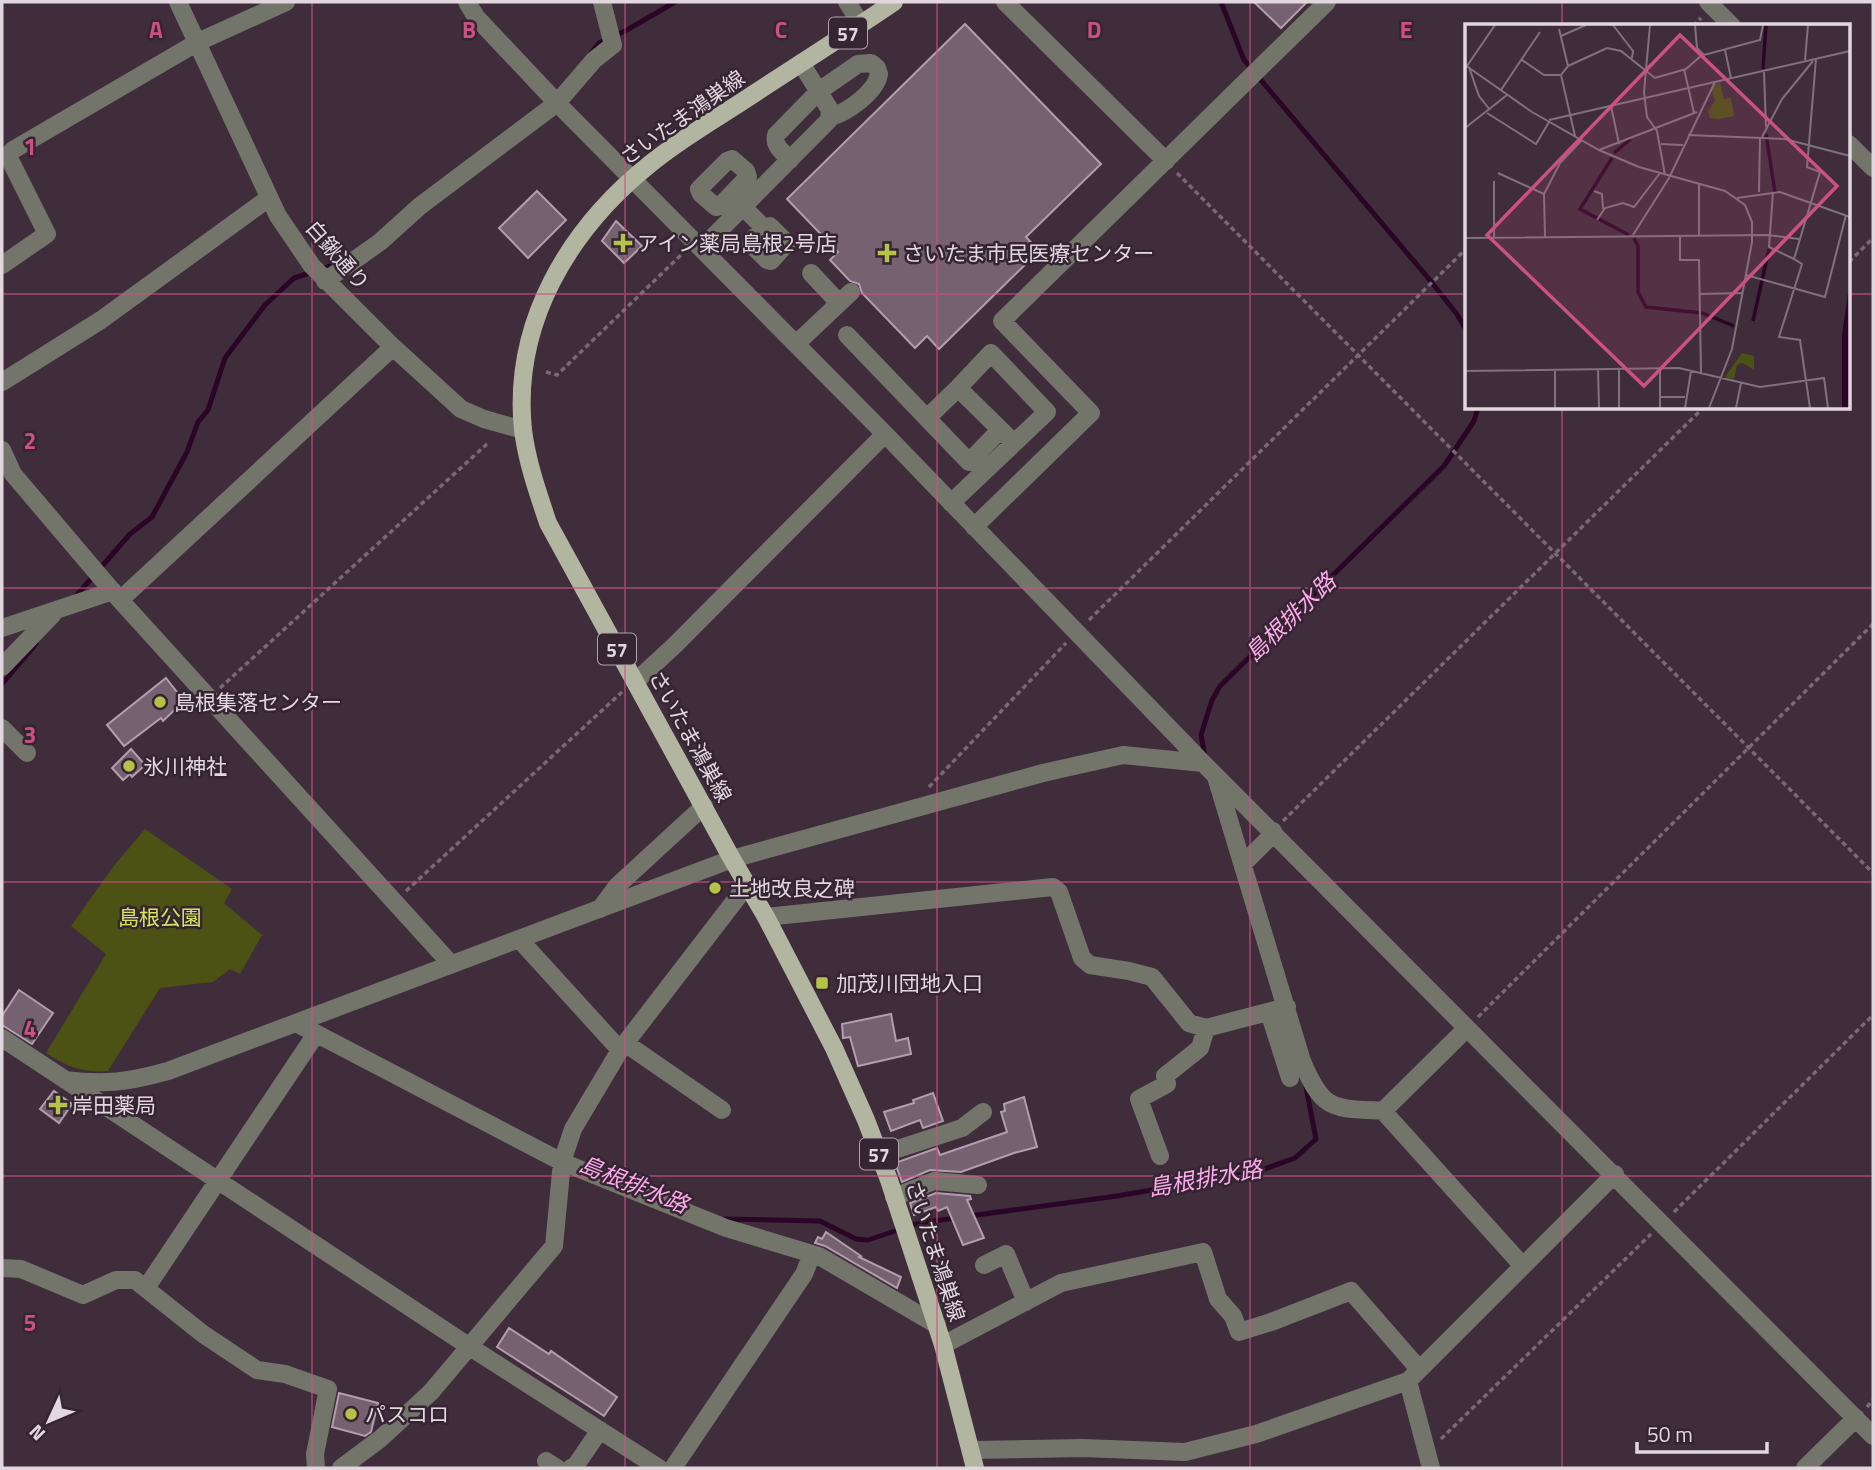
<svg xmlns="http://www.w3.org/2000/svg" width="1875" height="1470" viewBox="0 0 1875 1470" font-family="'Titillium Web','Noto Sans JP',sans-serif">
	<rect width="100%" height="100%" fill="#3f2d3b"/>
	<path fill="#4c5114" d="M145,829l87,60 -8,14 38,32 -22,39 -10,-5 -17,13 -53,6 -52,83c-27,2 -39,-4 -62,-18l60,-99 -35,-28 42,-59z"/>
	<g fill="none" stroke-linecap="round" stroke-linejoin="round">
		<path stroke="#2b0525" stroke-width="5" d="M1221,2l23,58 185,219 27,34 11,18
			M591,53l8,-10 28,-13 48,-28
			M76,596l54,-62 22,-17 35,-65 11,-30 10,-12 17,-52 40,-53 29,-27 40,-13
			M2,684l34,-40
			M1205,757l-4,-22 11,-35 8,-14 224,-220 30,-45 4,-13
			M969,1216l148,-20 139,-24 39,-14 21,-19 -10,-52
			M725,1219l95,2 36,18 12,1 51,-17 37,-5"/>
	</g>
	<path fill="#756170" stroke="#b39dae" stroke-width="2" d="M1254,2h53l-26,26z
		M965,24l136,140 -75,73 13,14 -100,98 -12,-13 -12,12 -53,-55 -3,-9 -9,-3 -20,-21 8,-8 -51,-53z
		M537,191l29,29 -38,38 -29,-30z
		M616,221l26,25 -18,17 -22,-22z
		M166,678l18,23 -21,20 -2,-3 -37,28 -17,-21z
		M131,749l14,16 -13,12 -2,-3 -7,6 -11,-12z
		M19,990l34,23 -21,31 -30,-19v-9z
		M891,1014l5,27 12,-3 3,16 -53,12 -8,-29 -7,1 -1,-14z
		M54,1091l18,13 -13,19 -19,-14z
		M933,1093l10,28 -20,7 -3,-8 -29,11 -7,-19 30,-9 -1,-3z
		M1024,1097l13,50 -23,6 -53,19 -31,-2 -28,12 -7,-19 42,-15 3,7 67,-23 -6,-20 4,-1 -1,-7z
		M936,1193l34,3 1,3 -4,1 17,38 -21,7 -16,-38 -9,4 -2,-4 -22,8 -4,-12z
		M826,1232l35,24 -2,1 42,20 -4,11 -72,-42 -10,-3 3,-6 4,2z
		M509,1328l40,26 2,-3 66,46 -13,19 -107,-69z
		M339,1393l39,10 -7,29 -6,4 -33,-9z"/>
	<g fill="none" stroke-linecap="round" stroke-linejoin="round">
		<path stroke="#796975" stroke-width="3.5" stroke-dasharray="5 3.5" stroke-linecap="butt" d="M1693,26l8,-8
			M1177,173l696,700
			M1849,262l24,-24
			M546,372l11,3 126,-122
			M1089,620l378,-372
			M220,688l267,-244
			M929,787l137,-144
			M1283,821l420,-413
			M406,891l216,-199
			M1478,1017l395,-393
			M1674,1212l199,-197
			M1867,1407l6,-7
			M1441,1439l210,-205"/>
		<path stroke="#73756b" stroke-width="18" d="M178,2l100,214 34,50 81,81 68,62 23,10 39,11
			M467,2l9,15 81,86 328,331 318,329 670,673
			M847,2l14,22
			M1005,2l161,159
			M1708,2l24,24
			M1849,144l24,24
			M732,159l14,12 2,6 -28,29 -4,1 -15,-13 -2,-5 28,-28z
			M790,160c-7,-8 -17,-14 -14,-25l43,-44 39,-27 13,-1 6,5 2,6c-3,18 -32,39 -49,43
			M731,195l33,33 6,-2 17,17 -16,18 -4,-1 -16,-16 1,-4 12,-12
			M702,248l127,-128 1,-10 -29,-47
			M2,265l45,-31 -39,-78 5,-6 185,-108 88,-40
			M811,273l28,30
			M325,281l55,-39 40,-36 137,-103 37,-43 19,-15 -11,-43
			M847,335l122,127 31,-32
			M796,344l55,-52
			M2,382l99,-62 168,-122
			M927,418l31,-30
			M2,450l11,24 107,126 331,364
			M951,503l96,-91 -56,-59 -33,35 56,55
			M974,527l117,-114 -89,-92 325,-319
			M120,600l273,-253
			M2,628l111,-37
			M2,667l51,-53
			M635,682l40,-37 210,-211
			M2,728l25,25
			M1216,777l86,284c21,51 31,47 81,50l139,154
			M1243,864l27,-27 3,-6
			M600,909l17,-23 87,-80
			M766,917l287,-30 6,5 23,66 8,7 39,6 23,6 37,46 17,5 81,-21
			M519,939l101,111
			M1269,1012l21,66
			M296,1023l266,139 164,66 93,28 118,69
			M2,1038l468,309 189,121
			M625,1043l97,67
			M65,1080c41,5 63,2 103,-9l564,-212 311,-86 80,-18 80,8
			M1383,1111l84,-83
			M879,1155l83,-27 21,-16
			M1160,1156l-21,-57 28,-15 -2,-8 35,-28 6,-20
			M894,1197l40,-16 44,4
			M984,1265l22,-11 20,48
			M2,1268l19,1 62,26 33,-15h19l68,54 54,36 28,4 43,15 -13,65 1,14
			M146,1288l170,-254
			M943,1345l118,-62 142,-31 15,47 15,17 6,16 32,-10 80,-31 68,78
			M1408,1381l23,87
			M971,1450l112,-2 102,4 71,-18 152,-53 207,-207
			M546,1461l11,7
			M341,1468l39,-29 51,-47 123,-146 8,-84 11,-33 47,-79 127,-165
			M571,1468l5,-3 24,-35
			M673,1468l131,-194 8,-20
			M1805,1468l51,-50"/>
		<path stroke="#b2b5a0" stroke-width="18" d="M894,2c-50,34 -101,66 -151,99 -31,20 -64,39 -93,63 -81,65 -138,159 -127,266 4,32 15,63 25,93l184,336 34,58 68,131 32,72 23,60 54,165 32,123"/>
	</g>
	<path fill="none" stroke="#cc5183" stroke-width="2" stroke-opacity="0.55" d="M312,2v1466M625,2v1466M937,2v1466M1250,2v1466M1562,2v24M2,294h1465M1849,294h24M1562,408v1060M2,588h1871M2,882h1871M2,1176h1871"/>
	<g fill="#b6c149" stroke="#352431" stroke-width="2.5">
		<path d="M619.5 232.5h7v7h7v7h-7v7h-7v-7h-7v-7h7z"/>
		<path d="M883.5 242.5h7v7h7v7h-7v7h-7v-7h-7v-7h7z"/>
		<circle cx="160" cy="702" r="7"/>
		<circle cx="129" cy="766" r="7"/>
		<circle cx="715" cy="888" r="7"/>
		<rect x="815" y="976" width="14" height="14" rx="3.5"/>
		<path d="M54.5 1094.5h7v7h7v7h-7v7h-7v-7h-7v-7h7z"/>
		<circle cx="351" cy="1414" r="7"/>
	</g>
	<g text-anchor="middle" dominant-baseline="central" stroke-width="5" stroke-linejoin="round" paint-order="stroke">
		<g fill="#352431" stroke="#aea1ab" stroke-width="2">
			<rect x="829" y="17.5" width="38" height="31" rx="5"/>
			<rect x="598" y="633.5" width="38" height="31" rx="5"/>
			<rect x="860" y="1138.5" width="38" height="31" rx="5"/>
		</g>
		<g font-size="19" font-weight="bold" fill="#e2d6df">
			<text x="848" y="33">57</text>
			<text x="617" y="649">57</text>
			<text x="879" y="1154">57</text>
		</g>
		<g font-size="21" fill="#e2d6df" stroke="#352431">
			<text transform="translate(682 117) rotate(-35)">さいたま鴻巣線</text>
			<text transform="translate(338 255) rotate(49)">白鍬通り</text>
			<text transform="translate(691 736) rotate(61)">さいたま鴻巣線</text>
			<text transform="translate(936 1251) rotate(72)">さいたま鴻巣線</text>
		</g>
		<g font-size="21" fill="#e2d6df" stroke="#352431" text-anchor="start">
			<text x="637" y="243">アイン薬局島根2号店</text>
			<text x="903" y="253">さいたま市民医療センター</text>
			<text x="174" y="702">島根集落センター</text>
			<text x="143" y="766">氷川神社</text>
			<text x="729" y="888">土地改良之碑</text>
			<text x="836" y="983">加茂川団地入口</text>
			<text x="72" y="1105">岸田薬局</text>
			<text x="365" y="1414">パスコロ</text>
		</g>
		<g font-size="21" fill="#d7e45f" stroke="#352431">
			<text x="160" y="917">島根公園</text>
		</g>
		<g font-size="23" font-style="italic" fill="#fcaaea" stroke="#352431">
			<text transform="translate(1290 617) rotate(-44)">島根排水路</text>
			<text transform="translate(1205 1178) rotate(-10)">島根排水路</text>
			<text transform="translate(634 1184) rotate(22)">島根排水路</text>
		</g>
	</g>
	<g transform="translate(1465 24)">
		<rect width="385" height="385" fill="#3f2d3b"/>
		<path d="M255,58l4,17 7,-1 3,18 -16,3 -8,-1 -2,-7 7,-10 -4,-14zM277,329l12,3v14l-11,-7 -6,2 -3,14 -9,-2z" fill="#4c5114"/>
		<path d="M385,255l-1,129h-7v-73z" fill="#2b0525"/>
		<path fill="none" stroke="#2b0525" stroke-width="3.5" d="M298,45l3,-44M301,110l9,58M149,129l17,-14M147,134l-32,51 49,26M169,214l4,8v46l8,15 56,6 32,13M288,297l16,-72"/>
		<path fill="none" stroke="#80717d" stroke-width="2" d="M148,1l20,26 -1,7M185,1l-6,67 3,25 10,14 8,44M230,1l2,23 7,7 56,-15 3,-15M94,5l9,37 -7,9 14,61M96,12l25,-11M260,26l6,28M57,36l22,15h16M340,36l3,-35h42M0,41l67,47 67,38 40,17 86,24 20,14 7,17v20l-20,107 -23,59M2,42l28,-41M103,42l39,-18 14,3 34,27 31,-9 16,-14M4,43l10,29 11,14M219,45l10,44M299,48l2,55M36,66l39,-58M146,82l8,38M22,89l49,31 13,-22M84,96l301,-69M0,104l42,-33M223,111l97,4 65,17M297,113l20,-38 31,-38M196,120l22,1M134,126l98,-38M33,149l46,21M29,157v57M234,160v52M129,167l8,3 1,15M294,168l1,-55M308,168l-4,55 25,12M272,174l43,-6 70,25M132,196l8,-12 18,-5 11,4 26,-34M168,211l36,-57 46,-96M215,212v24h19l2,113M80,213l-1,-43 16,-31 22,-23M0,214l303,-3 31,4M281,251l79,22 21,-82M235,270l43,-1M195,344v40M133,345l1,39M154,345v39M90,346v38M0,347l214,-3 81,19 64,-9 4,30M195,373h25M220,384l6,-37M271,384l5,-25M345,384l-10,-68 -21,-3 23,-73 -8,-5 26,-87 -13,-5 9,-108"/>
		<path fill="#cc5183" fill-opacity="0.15" stroke="#cc5183" stroke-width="3.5" d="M215,11l157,151 -193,200 -157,-151z"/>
		<rect width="385" height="385" fill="none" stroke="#e2d6df" stroke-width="3.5"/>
	</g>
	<g font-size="23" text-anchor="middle" font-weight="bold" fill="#cc5183" stroke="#352431" stroke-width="5" stroke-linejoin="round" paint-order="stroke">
		<text x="156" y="38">A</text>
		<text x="469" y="38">B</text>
		<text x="781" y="38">C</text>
		<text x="1094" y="38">D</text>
		<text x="1406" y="38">E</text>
		<text x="30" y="155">1</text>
		<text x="30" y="449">2</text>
		<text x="30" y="743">3</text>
		<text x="30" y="1037">4</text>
		<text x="30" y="1331">5</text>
	</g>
	<rect width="1875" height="1470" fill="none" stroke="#e2d6df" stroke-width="7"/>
	<g transform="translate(49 1421) rotate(226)" stroke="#352431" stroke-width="5" paint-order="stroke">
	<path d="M0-5L12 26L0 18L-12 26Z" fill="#e2d6df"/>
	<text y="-10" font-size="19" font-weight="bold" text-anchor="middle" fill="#e2d6df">N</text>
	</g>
	<path d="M1637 1442v10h130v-10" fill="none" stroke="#e2d6df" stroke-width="3.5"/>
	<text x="1647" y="1442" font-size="21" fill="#e2d6df" stroke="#352431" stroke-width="5" paint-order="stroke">50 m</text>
</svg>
